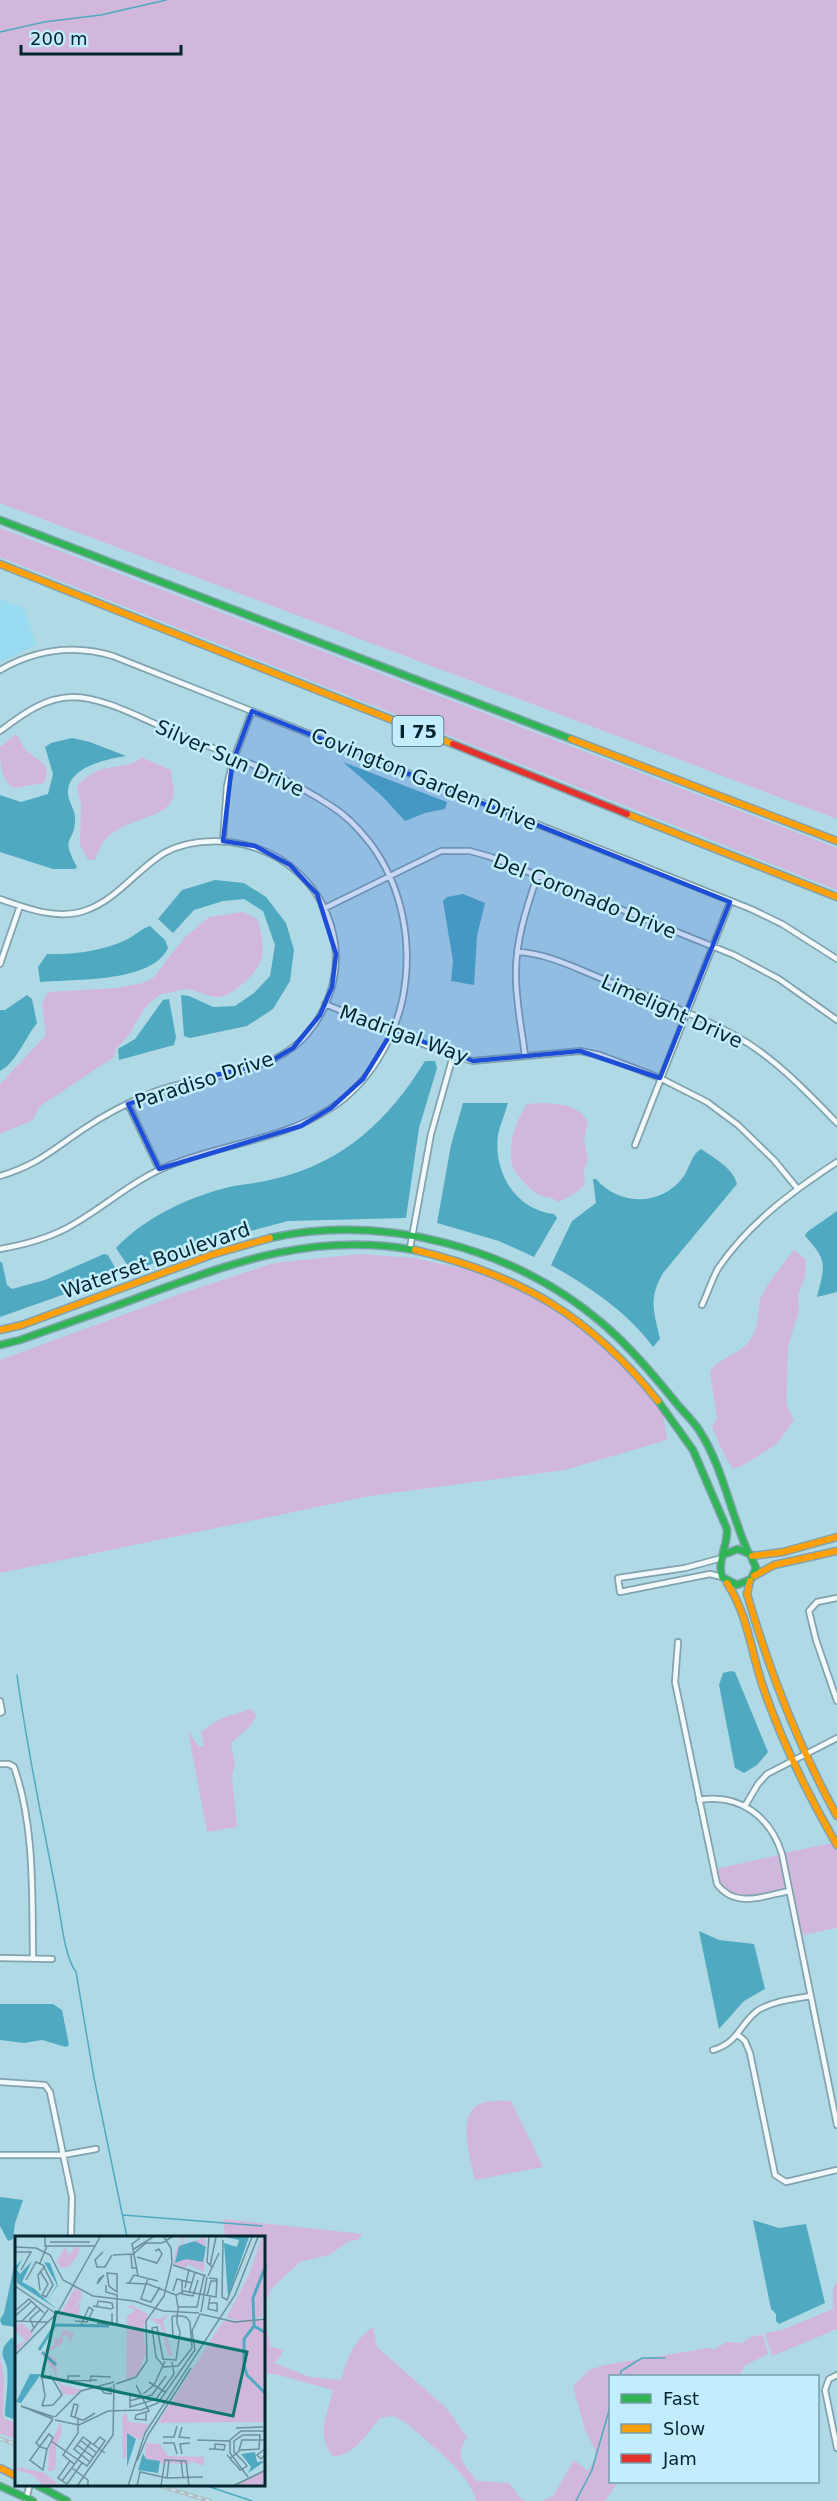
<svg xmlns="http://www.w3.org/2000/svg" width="837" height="2501" viewBox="0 0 837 2501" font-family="'DejaVu Sans',sans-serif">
	<rect width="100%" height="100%" fill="#b0d9e6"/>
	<path fill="#99dbf0" d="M0,599l24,9 12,37 -36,17z"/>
	<path fill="#d2b7dc" d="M0,0h837v819l-837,-316z
		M0,528l837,320v42l-837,-333z
		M16,734c4,5 6,12 11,17 11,10 26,13 17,32l-30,5c-14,-7 -14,-27 -14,-41z
		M141,757l30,13c-1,9 5,17 2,27 -8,28 -67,17 -77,62l-8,1 -8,-15 1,-41 -4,-17c20,-28 53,-15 64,-30z
		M243,912l14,7c4,12 8,29 4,41 -3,13 -31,38 -44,37 -19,-1 -23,-13 -44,-5 -4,1 -9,1 -13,3 -21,11 -25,40 -44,53l-2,9 -75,50 -6,13 -33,14v-50l46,-49 -4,-31 6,-12 69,-4 26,-5 10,-5 32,-41 24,-20z
		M540,1103c19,1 38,1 48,19l-4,17 4,20 -4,12 1,14 -13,10 -14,7c-6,-6 -15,-4 -21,-8 -7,-5 -19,-17 -23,-24 -9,-20 2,-50 13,-66z
		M794,1250l12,10 -1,17 -7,18 1,15 -11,37 -2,57 8,16 -17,24 -35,22 -9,3c-10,-14 -14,-27 -21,-42l5,-9 -7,-46c7,-13 27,-17 37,-28 12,-13 10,-28 13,-44 2,-10 26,-40 34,-50z
		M360,1254l54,4 89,19 74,42 52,47 33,40 5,34 -102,30 -195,26 -370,77v-213l183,-67 91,-30z
		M251,1709l6,6 -8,12 -18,16 4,22 -3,11 5,51 -30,5 -19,-101 11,16 5,-2 -3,-13 19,-13z
		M832,1843l5,7v78l-35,7 -17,-82z
		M779,1855l7,34c-29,5 -61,20 -70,-20z
		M511,2101l32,66 -68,13c-4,-20 -21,-69 8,-77 8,-3 20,-2 28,-2z
		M223,2219l140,15 -6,6 -8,1 -20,14 -29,7 -29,27 -5,14 1,27 4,17 12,3 -3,7 -6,6 36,14 31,3c8,-24 10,-37 32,-53l4,20 70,62 20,28c-13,21 -4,26 10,44l32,2 12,16 5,2h-50c-3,-25 -52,-62 -72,-80l-12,-5 -12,2c-13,15 -26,39 -48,38 -16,-25 -5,-39 1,-66l-58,-16h-11v-137h-39z
		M837,2281v48l-65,27 -7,-23 17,-3 51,-21v-20z
		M763,2335l5,19 -22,11 -8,11h-128v106h8l-13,19h-62l10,-5 21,-36 14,11 7,-12v-9l-10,-20 -12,-44 16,-16 15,-5 105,-17 5,2 12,-8 16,1 10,-7z
		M0,2356l4,23 -1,37 1,3 12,4v16l-16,-5z"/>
	<path fill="#4fa9c0" d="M72,738l18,4 36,14c-19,3 -59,11 -58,37 0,9 8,18 7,26 0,26 -16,15 2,48l-2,2h-22l-53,-17v-57l21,7 27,-8 5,-20 -8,-27 6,-4z
		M343,762l104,40 -2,7 -20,4 -20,8 -23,-25z
		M215,880l29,3 22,14 20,26 8,27 -4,31 -17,28 -26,17 -57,12 -6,-2 -3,-41 8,1 24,11 22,-1 19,-13 16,-17 5,-31 -12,-34 -19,-12 -21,2 -29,9 -21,23 -15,-14 24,-29z
		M463,894l22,9 -8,33 -3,49 -23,-4 2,-20 -10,-60 4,-4z
		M150,926l15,14 3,8c-16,35 -94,31 -128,34l-2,-15 9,-13c26,1 55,-3 79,-14 9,-4 14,-11 24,-14z
		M27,995l5,4 5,24c-12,15 -21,40 -37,48v-61h5z
		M169,999l7,38 -2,8 -55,15 -1,-11 17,-10 28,-39z
		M425,1061h10l2,7 -18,60 -13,90 -118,3 -53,14 -95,33 -10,1 -14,-21c29,-31 73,-51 113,-61 15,-3 30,-4 45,-8 69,-16 115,-59 151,-118z
		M463,1103h45c-3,11 -8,22 -10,32 -5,38 18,75 56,79l3,4 -23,39 -35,-16 -62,-18 14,-78z
		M701,1149c12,8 33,20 36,35l-74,89c-15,26 -9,39 -3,66l-7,8c-25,-35 -65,-61 -102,-82l21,-44 24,-18 -3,-24h3c23,27 66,28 88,-3 6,-9 7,-21 17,-27z
		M837,1211v81l-20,5c8,-32 11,-36 -12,-61l2,-4z
		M104,1254l4,1 10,18 -2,3 -116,41v-55h2l5,23 5,4 33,-9z
		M731,1671l4,1 33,80 -11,13 -13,8 -9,-5 -16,-83 4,-12z
		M699,1931l20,9 35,4 11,45 -21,12 -25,28z
		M0,2004h53l9,6 7,35 -3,2 -24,-7 -18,3 -24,-3z
		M0,2197l23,3 -8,23 -2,16 -5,2 -8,-15z
		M753,2220l26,8 27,-4 19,79 -46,21 -3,-3v-7l-5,-5z
		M16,2257v70l-14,-2 -2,-5 4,-7z
		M11,2338l5,1v81l-11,-4c0,-15 4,-32 2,-48 -1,-6 -6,-12 -4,-18 0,-4 5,-8 8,-12z"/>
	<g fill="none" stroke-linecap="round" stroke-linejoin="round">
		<path stroke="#4fa9c0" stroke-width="1.5" d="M0,32l44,-10 57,-7 65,-15
			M17,1675c10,75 26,148 40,222 4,20 7,59 19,75l18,106 33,159
			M123,2215l139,11
			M620,2376l1,-5 21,-13h23
			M201,2484l51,17
			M576,2501l16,-31 18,-63"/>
		<g stroke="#81a3ad" stroke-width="8">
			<path id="street" d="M0,670c35,-20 73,-26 113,-14l638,253 31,15 55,35
				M0,731c22,-16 43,-33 72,-34 31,0 69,21 97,33 55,23 112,43 162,76 15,9 28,23 39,37 33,44 43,101 33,154 -9,44 -35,87 -72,111 -49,32 -105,35 -158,56 -40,15 -69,44 -106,64 -21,11 -44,17 -67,21
				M223,841l4,-55 5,-22 20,-53
				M0,899c26,9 56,21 84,12 33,-11 51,-40 80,-58 20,-11 45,-13 66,-11 56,7 97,47 105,102 4,32 -7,65 -27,89 -38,45 -103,40 -154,59 -25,10 -50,23 -72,38 -31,21 -45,35 -82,46
				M325,908l116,-57h29l21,6 243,98 45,24 58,41
				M517,952c31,1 62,18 91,29 42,17 86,32 126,54 39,21 72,56 103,88
				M0,964l20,-58
				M325,1004l125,51 23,6 107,-10 20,4 60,23 47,24 31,23 36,35 23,28
				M525,1056c-3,-26 -9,-53 -9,-79 -1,-34 10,-68 21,-100
				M128,1104l31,65
				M635,1145l95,-243
				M410,1248l21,-114 22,-78
				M702,1305c6,-12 10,-27 17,-38 31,-45 74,-76 118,-105
				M722,1558l-37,10 -67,10 2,14 90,-18 12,3
				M837,1598l-20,4 -8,9 7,29 21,61
				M678,1642l-3,40 42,202c18,25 47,12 72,7
				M0,1701l2,11 -2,1
				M0,1764h9l5,3c21,59 18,129 19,191
				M699,1800c40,-7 71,16 83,54l55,271
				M745,1806l13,-22 9,-10 70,-36
				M0,1958l52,1
				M738,2035l7,6 5,12 25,122 11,7 51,-12
				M713,2050c25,-7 26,-25 44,-39 15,-10 36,-12 54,-15
				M0,2082l45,3 5,7 22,105 -1,38
				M0,2155h63l33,-6
				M837,2375l-8,4 -4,11 12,58
				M26,2499l4,-15"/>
		</g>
		<g stroke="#81a3ad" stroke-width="9">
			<path id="fast" d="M0,520l571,219
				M270,1238c114,-25 244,10 332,85 27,23 49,49 71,76 8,11 19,20 26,31 24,37 31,82 49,122
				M0,1345l20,-5c42,-15 83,-29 125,-45 92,-34 170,-63 270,-45
				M658,1401l35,49 34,79c1,17 -10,31 -5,48l15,8 14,-6 5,-11 -6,-14 -12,-5 -13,5
				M35,2484l32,17
				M0,2486l33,15"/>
		</g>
		<g stroke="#81a3ad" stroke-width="9">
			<path id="slow" d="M0,564l453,180
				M571,739l266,102
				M627,814l210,83
				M415,1250c105,25 175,66 243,151
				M0,1330l22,-5 192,-71 56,-16
				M752,1556l31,-4 54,-15
				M754,1576l20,-11 63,-14
				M750,1581l-3,13c22,76 52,153 90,222
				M727,1583c21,32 24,69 36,104 19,55 45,108 74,158
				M0,2468l16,8"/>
		</g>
		<g stroke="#81a3ad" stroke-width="9">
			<path id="jam" d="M453,744l174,70"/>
		</g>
		<use href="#street" stroke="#f3f9fb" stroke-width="4.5"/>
		<use href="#fast" stroke="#30b455" stroke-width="6"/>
		<use href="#slow" stroke="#ff9f0a" stroke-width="6"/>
		<use href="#jam" stroke="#e5322d" stroke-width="6"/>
		<g stroke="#b2bdc1" stroke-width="4">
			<path id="rail" d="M0,2439l16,5
				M154,2484l56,17"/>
		</g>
		<use href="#rail" stroke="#c2edfc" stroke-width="1.5" stroke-dasharray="4.5" stroke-linecap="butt"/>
	</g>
	<path fill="#1d4ed8" fill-opacity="0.2" stroke="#1d4ed8" stroke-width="4.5" stroke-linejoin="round" d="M252,711l478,191 -70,176 -80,-27 -107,10 -80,-31 -30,49 -32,29 -30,18 -142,43 -31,-65 66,-24 72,-16 27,-16 27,-33 12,-28 4,-33 -19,-60 -27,-29 -35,-19 -32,-5 9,-77z"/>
	<g text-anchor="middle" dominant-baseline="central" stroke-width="5" stroke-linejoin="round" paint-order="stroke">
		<rect fill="#c2edfc" stroke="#3d616c" stroke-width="1.5" x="392.5" y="716" width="51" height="30" rx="4.5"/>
		<g font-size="18" font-weight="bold" fill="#04252e">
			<text x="418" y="731">I 75</text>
		</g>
		<g font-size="20" fill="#04252e" stroke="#c2edfc">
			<text transform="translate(230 758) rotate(24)">Silver Sun Drive</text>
			<text transform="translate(424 779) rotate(22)">Covington Garden Drive</text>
			<text transform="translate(585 896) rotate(22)">Del Coronado Drive</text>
			<text transform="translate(672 1011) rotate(24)">Limelight Drive</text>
			<text transform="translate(404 1034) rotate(20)">Madrigal Way</text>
			<text transform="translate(204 1080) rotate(-18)">Paradiso Drive</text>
			<text transform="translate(156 1260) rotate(-19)">Waterset Boulevard</text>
		</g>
	</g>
	<g transform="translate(15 2236)">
		<rect width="250" height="250" fill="#b0d9e6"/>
		<path d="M166,1h3v8l21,-8 -1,35 -16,-8 -2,4 -13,-4 5,-20 4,1zM247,1h3l-3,80 -19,4 -17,-3 22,-41zM50,11l4,8 6,-8h4l-1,8 -10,12 -8,1 -3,-7zM60,52l7,4 -1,8 -10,10 9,-7 -1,12 -17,-2 -8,12zM116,69l17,9 -5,16 3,23 -9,22 -11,5 1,-64 8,-6 -8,-3zM154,78l-6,8 10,35 -5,-3 -7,-28 -12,-8 11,1zM250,84v106l-2,-4 -105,1 65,-102zM5,86l14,11 -19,19v-5l10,-7 -10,-10zM48,94l11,3 -4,11 -2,-8 -6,-1 1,8 -16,10 9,6 1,18 5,8 21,5 -10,5 -10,-1 -9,-23 -13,-17 14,-10 -1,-6 5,1zM111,176l3,10 20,2 -9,16 -13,-7 -1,25h-3l-1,-41zM45,187l2,9 -6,15v19l-2,5h-6l1,-22zM131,207l14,1 8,12 43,1h-7v9l-14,-5v3l-30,-1 -15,-5zM4,231l26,6 15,13h-16l-13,-12 -16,-4zM250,234v16h-30z" fill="#d2b7dc"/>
		<path d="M211,1h23l-21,60 -4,-54 13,4 2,-7zM180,5l11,6 -3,15 -17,-3 -11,4 4,-17zM7,23l-5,11 3,4 12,-13 -10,21 13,7 12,12 10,-16 -13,-23 6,1 8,22 -11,16 10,8 -40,-26 -2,-16zM15,138h11l-20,29 -5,-1zM112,197l9,6 -9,28zM240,216l2,10 8,-1 -17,12 3,-6 -10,-13zM128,217l3,6 14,2 -2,12 -20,-3z" fill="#4fa9c0"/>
		<path fill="none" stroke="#4fa9c0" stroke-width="3" d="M251,29l-13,33 1,28 12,7M239,90l-10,13v27l3,9 19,19M24,114l16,-25 54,1M27,116l14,13"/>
		<path fill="none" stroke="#6b919c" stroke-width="1.5" d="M30,1v9h50M194,1l-2,25 6,6M208,4l-1,57 5,3 25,-63M35,6h40M0,11l21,1 14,7 13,25 30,16 41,5 29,10 36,2M119,13l19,-12M0,16h16l-10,18M88,16l-8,8 2,7h8l7,-12M116,18l1,14h5M98,19l20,-1 13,-11h16l10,-6M122,21l20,6 5,-9 -3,-5 -4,2M25,27l7,-17M158,29l33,11M195,30l6,-29M25,35l8,13 -6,11M92,37l10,1v18l-8,-6zM123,40l-6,-32 8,-6M193,40l11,-23M133,42l-7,21 10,3 9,-15M11,44l10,-18 7,3 10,20 -7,12 -4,-2M167,44v14l11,2 5,-16M111,47l22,1 28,11 2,13v3l-1,5v7l3,9 -4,28 -13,-1 -6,-32 -5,1 4,29 8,10 14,-1 14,-18 -2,-26 -4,-5 -5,-1h-8l-1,1 1,20 4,2M114,47l5,-8 24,6M82,48l1,-2 1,-3 5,-4 -6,8M91,49v7l11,3v30M0,50l40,27M170,52l4,-19M25,54l-2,-15 7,-9M158,55l4,-12 15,4M174,57l6,-21M161,59l8,-4 32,6 1,-18 -8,-1M192,60l4,-15h6M194,67h8v8l-9,-2 2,-12M78,70l19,3M82,71l1,-6 14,2 1,6M163,71h19l7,-31M0,75l14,-12 15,14M186,76l6,-35M185,78l35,8 31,-3M0,80l16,-14M0,85l32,1M7,85l15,-15M60,85l12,1 6,-12 -4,-3M82,87l15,2v-12M66,89l8,-18M19,92l-4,-9 10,-9M16,96l17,-22M0,119l43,-43 42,-75M65,140h-12v5l29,-1M75,146l1,-6 20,1M134,146l16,10M101,148l20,-7 11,-16 -1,-40 18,-25 8,-33 -1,-15 -7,-11M85,149v2l1,1v1l3,4 7,1v-6l-10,1M121,149l13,26 -13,4 -1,4 11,1v-7M128,158l11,-9 11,-24M115,159v12l26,-8 18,-25 -2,-12M114,165l23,-6 14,-19M27,170l3,-10 -3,-18 9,-2 11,19 -9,10 -11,1M40,181l26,-26 33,-9M60,181l3,-12 -4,-1 -3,12 11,4h2l11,-7M38,183l-32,-13 33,11M40,184l24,5 29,-14 33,-1 17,-7 37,-53 -3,-19 8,-17M167,191l-3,10 11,1M221,192l27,-1M148,201h11l3,-11M65,204l17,13M182,204l33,1M36,205l36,25 18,-25 -5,-4 -6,7M148,207h11l3,11M62,209l16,12M251,212l-9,7 4,4 5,-5M32,213l-4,21 -13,-10 10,-14 9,-12 4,4 -6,11 -6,-2 -1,-1 -2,-1 -2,-2 17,-24M194,213h6l9,1 1,-5 -10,-1v5M224,214l3,-10h22M167,218l-2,-10 10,-1M212,219l3,3 1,2 6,6 3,4h1l6,-4 -3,-4 -10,-10v-11l9,-6h17l-1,14 -18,1 -2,1 -3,3 -3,2 -3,3M166,224l2,18M122,225l11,-26 43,-67M75,226l-16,-13 9,-12 22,16M59,228l-11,-9 15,-22v-15M57,232l16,12v6M233,241l-18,-24v-13l11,-9h25M152,242l2,-18M47,245l29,-39M52,248l-9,-6 12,-17M52,248l15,-21M62,250l36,-51 1,-51M113,250l17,-53 90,-138 23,-58M122,250l3,-14 27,6 36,-1M146,250l4,-26 21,1 3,25M218,250l33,-16"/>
		<path fill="#0f766e" fill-opacity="0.15" stroke="#0f766e" stroke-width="3" d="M41,76l191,40 -14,64 -191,-40z"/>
		<rect width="250" height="250" fill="none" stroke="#04252e" stroke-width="3"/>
	</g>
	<rect x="609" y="2375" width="210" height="108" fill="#c2edfc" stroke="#769daa" stroke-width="1.5"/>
	<rect x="621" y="2394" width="30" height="9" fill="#30b455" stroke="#769daa" stroke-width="1.5"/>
	<text x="663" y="2405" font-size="18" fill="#04252e">Fast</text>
	<rect x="621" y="2424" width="30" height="9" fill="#ff9f0a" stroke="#769daa" stroke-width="1.5"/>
	<text x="663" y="2435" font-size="18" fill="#04252e">Slow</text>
	<rect x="621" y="2454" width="30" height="9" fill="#e5322d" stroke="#769daa" stroke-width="1.5"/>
	<text x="663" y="2465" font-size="18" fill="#04252e">Jam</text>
	<path d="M21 45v9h160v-9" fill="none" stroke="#04252e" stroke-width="3"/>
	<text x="30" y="45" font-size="18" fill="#04252e" stroke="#c2edfc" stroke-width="4.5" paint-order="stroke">200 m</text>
</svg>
